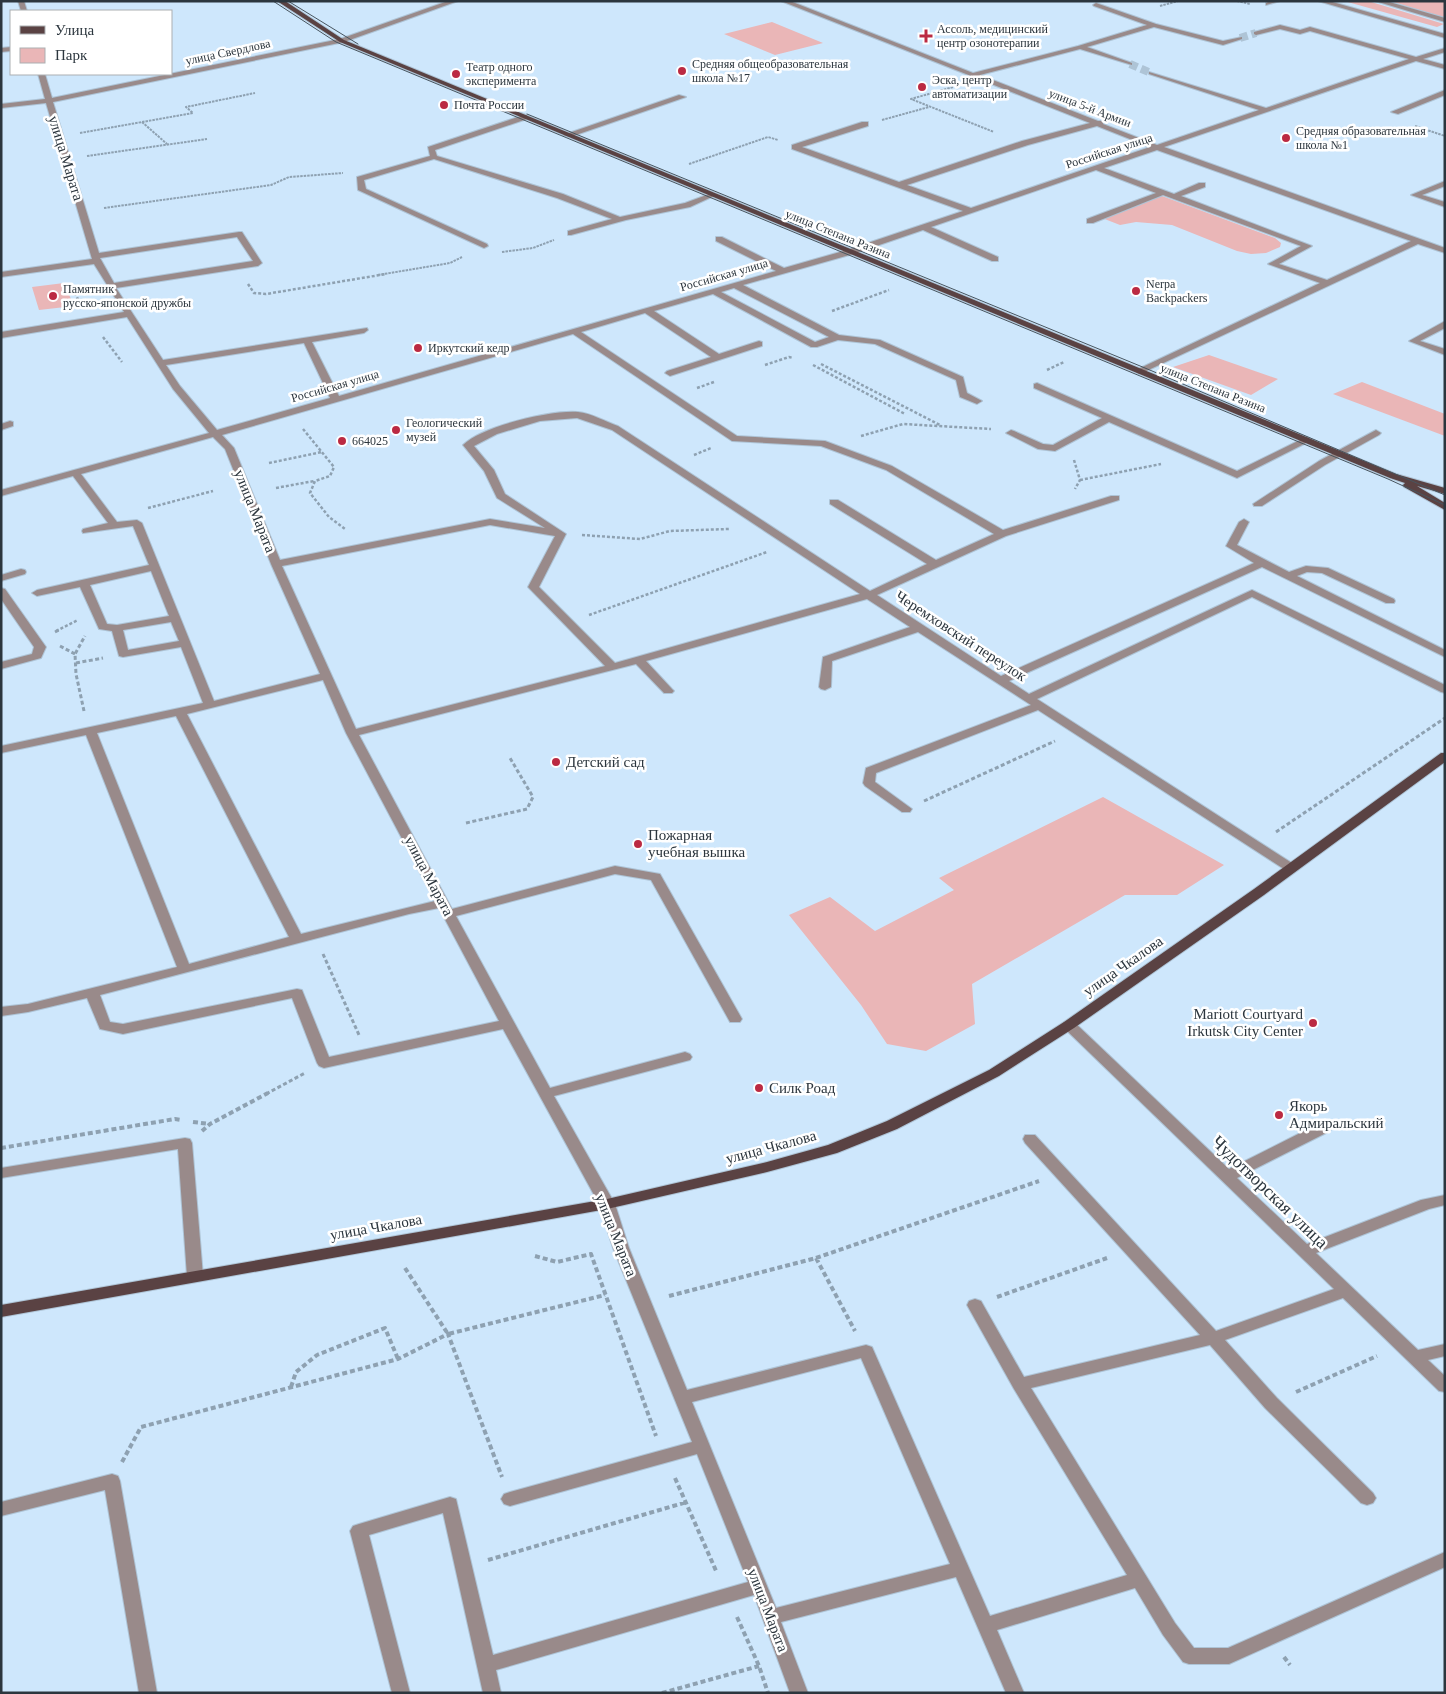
<svg xmlns="http://www.w3.org/2000/svg" width="1446" height="1694" viewBox="0 0 1446 1694" font-family="'Times New Roman',serif">
	<rect width="100%" height="100%" fill="#cee7fc"/>
	<path fill="#eab6b7" d="M1344,1h24l76,23 -7,3z
		M1390,1h55v16h-3z
		M772,22l51,21 -48,12 -51,-21z
		M1162,196l113,42 6,5 -1,4 -14,6 -15,1 -14,-3 -65,-26 -36,-3 -16,3 -18,-7z
		M64,283l10,23 -35,4 -7,-23z
		M1209,355l69,24 -27,16 -78,-28z
		M1362,382l83,32v22l-112,-42z
		M1103,797l121,68 -47,30h-52l-153,89 3,40 -49,27 -39,-7 -26,-39 -72,-90 41,-18 45,34 79,-41 -15,-12z"/>
	<g fill="none" stroke-linecap="round" stroke-linejoin="round">
		<path stroke="#aec4d6" stroke-width="8" stroke-dasharray="8 4" stroke-linecap="butt" d="M1240,38l16,-5
			M1130,64l21,9"/>
		<g stroke="#aec4d6" stroke-width="2">
			<path id="minor" d="M18,1h6l3,10h-6z
				M448,1h10l-114,41 -291,60 46,151 140,-21h3l20,31 -4,3 -142,22 47,72 204,-32 1,2 -4,3 -52,9 27,54 437,-125 -60,-30v-4h6l62,31 63,-18 116,-39 -171,-62v-4l70,-23h6v4l-66,21 97,35 123,-41 68,-18 -309,-122h9l183,72 105,-27 69,-21 -53,-19 -1,-1 3,-2 60,21 67,17 19,-4v2l-19,6 -69,-18 -67,20 45,16v2l-52,-16 -100,26 118,46h5v3l54,21 102,-35 -110,-36v-2l117,36 143,-49 -99,-28 -10,3 -20,-5 -24,6 -2,-1v-2l26,-7 20,5 10,-3 106,30 29,-9v4l-22,7 22,6v4l-29,-8 -252,86 281,101v5l-27,-9 -276,129 -3,1 -5,-3 186,-88 -52,-19 33,-18 -138,-51 -70,28h-6v-4l69,-26 -60,-23 -165,57 67,30v4h-6l-69,-31 -70,24 -110,31 96,50 41,5 83,37 4,16 15,8 -5,3 -17,-7 -4,-17 -81,-36 -37,-4 -21,7h-6l-98,-53 -59,17 65,43 40,-13 3,1v4l-92,30 -5,-3 2,-2 44,-14 -66,-44 -64,19 156,104 88,5 67,25 111,64 108,-34h8v4l-113,36 -129,59 124,81 253,-113 -28,-17 13,-24 5,-3 5,3 -12,23 52,27 17,-6 22,2 66,31 1,2 -1,2h-8l-64,-30 -15,-1 -10,4 148,74v7l-183,-90 -253,114 20,13 223,-104 193,95v8l-4,-1 -189,-95 -215,102 258,166 2,3 -2,3h-8l-249,-161 -162,63 -1,9 37,27 -2,3h-8l-37,-26 -2,-3 3,-15 165,-63 -113,-73 -86,29 -1,26 -6,3 -4,-1 -2,-2 4,-30 87,-30 -43,-28 -221,62 26,28 2,2 -2,2h-8l-28,-29 -277,71 93,174 163,-43 45,8 82,145 -2,3h-10l-79,-142 -36,-6 -159,42 94,172 135,-36 5,2 2,3 -2,3 -136,36 61,108 14,44 58,142 179,-45 6,2 118,269 137,-41 -113,-186 -47,-84 2,-4 6,-2 6,2 43,76 176,-42 -175,-192 -2,-4 2,-4h10l181,196 118,-42 -270,-261 -2,-3 2,-3h10l155,147 91,-46h10l2,4 -2,4 -93,47 70,66 114,-44 24,-5v10l-16,4 -113,44 102,97 27,-6v12l-17,4 17,16v16l-6,-1 -96,-93 -118,42 52,58 96,95 3,5 -3,5 -6,2 -6,-2 -96,-95 -55,-63 -179,43 144,235 19,25h34l217,-96v15l-216,97h-40l-6,-2 -20,-27 -28,-47 -138,42 27,63h-18l-50,-116 -175,45 27,71h-18l-36,-98 -258,75 5,23h-18l-40,-180 -74,22 41,158h-18l-42,-162 3,-5 6,-2 91,-27 6,2 37,156 255,-73 -51,-128 -187,52 -6,-2 -3,-5 3,-5 6,-2 182,-50 -79,-194 -14,-44 -96,-175 -179,39 -5,-2 -2,-3 -25,-65 -169,36 -23,-5 -13,-31 -59,14 -27,4v-9l27,-3 149,-37 -91,-232 -85,18v-7l202,-43 -22,-56 -58,10 -4,-1 -7,-25 -13,-2 -19,-42 -43,9 -5,-3 5,-3 112,-25 -16,-39 -50,7 -1,-2 1,-2 25,-6 -35,-47 -72,20v-6l208,-57 -36,-44 -46,-72 -126,21v-6l123,-20 -30,-48 -93,13v-5l91,-13 -46,-156 -45,5v-4l44,-5 -7,-25h7l7,24 288,-59zM1097,126l53,21 -179,61 -64,-23 121,-40zM1157,150l254,91 -84,39 -48,-16 33,-18 -131,-50 24,-9v-4h-6l-25,11 -70,-26zM237,237l16,24 -139,22 -14,-25zM734,288l95,49 -14,5 -94,-50zM573,334l159,107 89,5 65,24 108,64 -58,26 -98,-60h-8v4l97,60 -57,27 -252,-165c-12,-4 -27,-13 -40,-14 -27,-2 -96,14 -115,33l21,26 13,27 48,30 -55,-9 -210,41 -46,-112 -12,-13zM304,343l26,55 -113,32 -37,-44 -14,-21zM577,418l35,12 248,164 -245,69 -76,-76 27,-53 -61,-40 -11,-24 -20,-24 23,-12 43,-13zM213,437l12,12 46,115 49,110 -106,27 -72,-178 -5,-3 -20,2 -36,-48zM490,525l65,11 -27,51 77,79 -249,63 -74,-163zM151,571l18,45 -52,9 -10,-1 -17,-39zM171,622l8,19 -51,9 -5,-20zM323,680l23,53 89,168 -134,33 -114,-220zM176,716l113,221 -100,27 -92,-231zM439,908l60,113 -170,36 -27,-67 -5,-1 -174,35 -13,-2 -10,-27 309,-81zM861,1358l89,206 -174,44 -84,-206z
				M1270,1h10l-14,4v-2z
				M1318,1h11l116,33v4z
				M1375,1h11l59,17v4z
				M11,47v4l-10,1v-4z
				M1445,90v5l-47,19 -7,-2z
				M679,95l7,2 -116,40 -7,-2z
				M524,115h3v4l-92,31 2,6 126,38 57,23 65,-14 27,-10 4,2 -26,12 -64,13 -55,15h-3v-4l44,-12 -55,-21 -123,-39 -70,21 2,9 121,55 1,2 -4,2 -126,-58 -1,-13 73,-21 -2,-9z
				M1445,181v5l-23,9 23,7v5l-34,-12z
				M1445,321v7l-25,13 25,8v6l-36,-14z
				M1037,383l200,88 67,-33 3,-1 5,3 -75,38 -128,-56 -54,29 -17,-2 -32,-16 5,-3 3,1 29,13 10,1 49,-27 -68,-30v-4z
				M10,421l3,1v4l-12,4v-6z
				M1376,430l5,3 -2,2 -54,30 -63,41h-8l-1,-2 66,-43z
				M21,569l4,1 1,2 -1,2 -24,7v-6z
				M1,588l4,1 41,58 -5,11 -40,11v-7l31,-8 2,-7 -33,-48z
				M185,1138l5,1 2,4 11,133 -3,4 -5,2 -5,-2 -3,-4 -9,-127 -177,29v-10z
				M112,1474l6,2 2,5 37,212h-18l-34,-203 -104,26v-14z"/>
		</g>
		<g stroke="#aec4d6" stroke-width="2">
			<path id="major" d="M277,1h8l59,39 1052,434 49,14v6l-28,-8 28,17v7l-41,-23 -1,-2 2,-2 -15,-5 -1050,-436z
				M1441,753h4v9l-181,133 -190,133 -75,48 -102,53 -60,24 -70,19 -160,37 -606,108v-12l606,-106 160,-37 61,-17 59,-24 102,-51 75,-48 190,-133z"/>
		</g>
		<path stroke="#8ea1b1" stroke-width="2" stroke-dasharray="2.5 1" stroke-linecap="butt" d="M1237,1l13,3
			M1160,6l18,-5
			M953,87l-42,12 83,33
			M882,120l47,-13
			M142,122l25,22
			M1415,126l30,10
			M80,133l113,-20 -7,-6 69,-14
			M87,156l120,-17
			M689,164l79,-27 10,3
			M104,208l167,-23 18,-8 54,-4
			M502,252l31,-4 21,-8
			M378,275l72,-12 12,-6"/>
		<path stroke="#8ea1b1" stroke-width="2.5" stroke-dasharray="3 2" stroke-linecap="butt" d="M70,284l10,19
			M248,284l6,9 12,1 120,-20
			M832,311l57,-21
			M103,337l19,25
			M821,364l119,61
			M765,365l24,-8 4,1
			M813,365l92,49
			M1047,370l17,-8
			M697,388l17,-6
			M303,429l31,38 -4,9 -15,5 -5,12 19,24 16,12
			M861,436l42,-12 88,5
			M694,455l17,-7
			M1074,460l6,20 -5,9
			M269,463l53,-11
			M1080,480l81,-16
			M276,488l38,-7
			M148,508l65,-17
			M582,535l58,4 30,-8 59,-2
			M589,615l178,-63
			M56,631l22,-11"/>
		<path stroke="#8ea1b1" stroke-width="3" stroke-dasharray="4 2.5" stroke-linecap="butt" d="M55,632l4,-2
			M60,646l15,8
			M76,663l27,-5
			M84,711l-8,-37 -1,-20 10,-18
			M924,801l131,-60
			M466,823l61,-14 6,-12 -23,-39
			M1276,832l169,-114
			M323,954l36,81
			M266,1094l39,-21"/>
		<path stroke="#8ea1b1" stroke-width="4" stroke-dasharray="5 3" stroke-linecap="butt" d="M193,1122l17,2
			M202,1131l8,-7 58,-31
			M1,1148l174,-29 7,1
			M535,1256l22,6 34,-8 65,182
			M816,1258l223,-77
			M405,1268l43,66 157,-39
			M669,1296l147,-38 39,73
			M997,1297l110,-39
			M291,1387l5,-15 21,-17 68,-27 13,31
			M1296,1392l81,-36
			M122,1462l19,-35 257,-68 50,-25 54,143
			M675,1478l42,95
			M488,1560l199,-58
			M737,1617l22,49 9,27
			M1284,1657l6,8
			M662,1693l97,-27"/>
		<use href="#minor" fill="#998a8a" fill-rule="evenodd"/>
		<use href="#major" fill="#5a4243" fill-rule="evenodd"/>
		<path stroke="#48555f" stroke-width="1" d="M273,1l63,41 1052,437 57,26
			M288,1l70,43
			M527,114l618,254 300,127"/>
	</g>
	<g fill="#bb2a42" stroke="#fff" stroke-width="2">
		<path d="M923.5 28.5h5v5h5v5h-5v5h-5v-5h-5v-5h5z"/>
		<circle cx="682" cy="71" r="5"/>
		<circle cx="456" cy="74" r="5"/>
		<circle cx="922" cy="87" r="5"/>
		<circle cx="444" cy="105" r="5"/>
		<circle cx="1286" cy="138" r="5"/>
		<circle cx="1136" cy="291" r="5"/>
		<circle cx="53" cy="296" r="5"/>
		<circle cx="418" cy="348" r="5"/>
		<circle cx="396" cy="430" r="5"/>
		<circle cx="342" cy="441" r="5"/>
		<circle cx="556" cy="762" r="5"/>
		<circle cx="638" cy="844" r="5"/>
		<circle cx="1313" cy="1023" r="5"/>
		<circle cx="759" cy="1088" r="5"/>
		<circle cx="1279" cy="1115" r="5"/>
	</g>
	<g text-anchor="middle" dominant-baseline="central" stroke-width="5" stroke-linejoin="round" paint-order="stroke">
		<g font-size="12" fill="#2c363e" stroke="#fff" text-anchor="start">
			<text x="937" y="29">Ассоль, медицинский<tspan x="937" dy="14">центр озонотерапии</tspan></text>
			<text x="692" y="64">Средняя общеобразовательная<tspan x="692" dy="14">школа №17</tspan></text>
			<text x="466" y="67">Театр одного<tspan x="466" dy="14">эксперимента</tspan></text>
			<text x="932" y="80">Эска, центр<tspan x="932" dy="14">автоматизации</tspan></text>
			<text x="454" y="105">Почта России</text>
			<text x="1296" y="131">Средняя образовательная<tspan x="1296" dy="14">школа №1</tspan></text>
			<text x="1146" y="284">Nerpa<tspan x="1146" dy="14">Backpackers</tspan></text>
			<text x="63" y="289">Памятник<tspan x="63" dy="14">русско-японской дружбы</tspan></text>
			<text x="428" y="348">Иркутский кедр</text>
			<text x="406" y="423">Геологический<tspan x="406" dy="14">музей</tspan></text>
			<text x="352" y="441">664025</text>
		</g>
		<g font-size="12" fill="#2c363e" stroke="#fff">
			<text transform="translate(228 52) rotate(-12)">улица Свердлова</text>
			<text transform="translate(1090 108) rotate(21)">улица 5-й Армии</text>
			<text transform="translate(1109 151) rotate(-18)">Российская улица</text>
			<text transform="translate(838 234) rotate(22)">улица Степана Разина</text>
			<text transform="translate(724 275) rotate(-16)">Российская улица</text>
			<text transform="translate(335 386) rotate(-16)">Российская улица</text>
			<text transform="translate(1213 388) rotate(22)">улица Степана Разина</text>
		</g>
		<g font-size="15" fill="#2c363e" stroke="#fff">
			<text transform="translate(66 158) rotate(73)">улица Марата</text>
			<text transform="translate(255 511) rotate(68)">улица Марата</text>
			<text transform="translate(961 636) rotate(33)">Черемховский переулок</text>
			<text transform="translate(429 876) rotate(62)">улица Марата</text>
			<text transform="translate(1123 966) rotate(-35)">улица Чкалова</text>
			<text transform="translate(771 1147) rotate(-15)">улица Чкалова</text>
			<text transform="translate(376 1227) rotate(-10)">улица Чкалова</text>
			<text transform="translate(616 1235) rotate(68)">улица Марата</text>
			<text transform="translate(768 1610) rotate(69)">улица Марата</text>
		</g>
		<g font-size="15" fill="#2c363e" stroke="#fff" text-anchor="start">
			<text x="566" y="762">Детский сад</text>
			<text x="648" y="835">Пожарная<tspan x="648" dy="17">учебная вышка</tspan></text>
			<text x="1303" y="1014" text-anchor="end">Mariott Courtyard<tspan x="1303" dy="17">Irkutsk City Center</tspan></text>
			<text x="769" y="1088">Силк Роад</text>
			<text x="1289" y="1106">Якорь<tspan x="1289" dy="17">Адмиральский</tspan></text>
		</g>
		<g font-size="18" fill="#2c363e" stroke="#fff">
			<text transform="translate(1270 1192) rotate(44)">Чудотворская улица</text>
		</g>
	</g>
	<rect width="1446" height="1694" fill="none" stroke="#2c363e" stroke-width="5"/>
	<rect x="10" y="10" width="162" height="65" fill="#ffffff" stroke="#abafb2"/>
	<rect x="20" y="26" width="25" height="8" fill="#5a4243" stroke="#abafb2"/>
	<text x="55" y="35" font-size="15" fill="#2c363e">Улица</text>
	<rect x="20" y="48" width="25" height="15" fill="#eab6b7" stroke="#abafb2"/>
	<text x="55" y="60" font-size="15" fill="#2c363e">Парк</text>
</svg>
